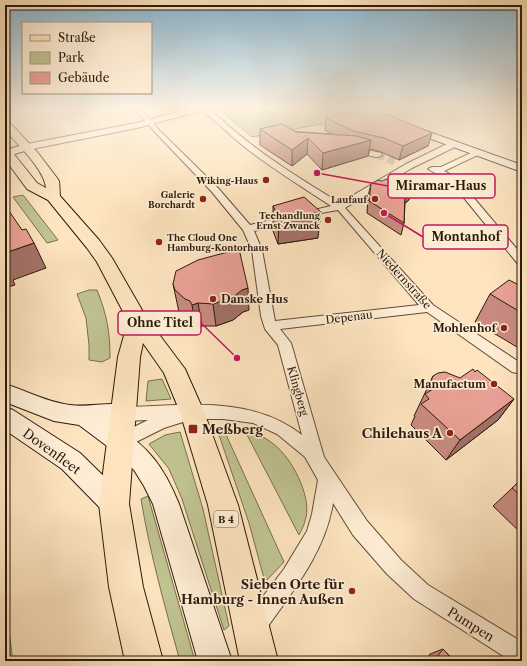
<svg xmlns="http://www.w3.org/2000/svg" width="527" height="666" viewBox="0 0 527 666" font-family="'Libre Caslon Text',serif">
	<rect width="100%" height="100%" fill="#fde4bf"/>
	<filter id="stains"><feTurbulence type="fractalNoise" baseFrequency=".005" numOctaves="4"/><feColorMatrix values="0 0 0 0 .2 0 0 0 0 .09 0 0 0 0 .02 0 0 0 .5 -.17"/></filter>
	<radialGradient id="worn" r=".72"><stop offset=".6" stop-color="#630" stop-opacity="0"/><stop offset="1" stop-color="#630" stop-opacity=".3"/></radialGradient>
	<path fill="#c0c491" stroke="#76704e" d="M237,107h75l47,10 -107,20 -31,-26z
		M23,195l35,45 -11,3 -34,-46z
		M89,290h8c10,25 13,42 13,68l-8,4 -13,-2v-15l-3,-27 -9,-24z
		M162,379l9,20 -25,2 2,-20z
		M223,428l61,134 -19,20 -16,-59 -32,-94z
		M244,429c13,4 25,10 35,20 15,14 34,51 26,72 -1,5 -4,10 -6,14z
		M180,432l23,77 26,117 -5,4 -42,-131 -13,-30 -20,-25 16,-9z
		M148,496l47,165h-15c-15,-54 -30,-107 -39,-162z"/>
	<path fill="#9fbeb4" stroke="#717d70" d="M5,597l7,57 1,7h-8z"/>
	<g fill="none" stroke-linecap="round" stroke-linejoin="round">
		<path stroke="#d3bc9b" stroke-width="7" stroke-dasharray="7 3.5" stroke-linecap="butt" d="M378,155l17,7"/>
		<g stroke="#604d37" stroke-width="2">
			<path id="minor" d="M133,107h6l20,23 59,58 32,37 81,-19c-30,-20 -62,-39 -90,-62 -15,-12 -27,-26 -43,-35v-2c12,-1 24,14 33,21 34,29 71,52 109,75l66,-39 45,-22h6v4l-45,22 -67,40 88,97 89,59v8l-5,1 -5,-1 -85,-60 -147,17 11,14 33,114 43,64 34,39 27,25 94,57v19h-11l-97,-62 -27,-25 -34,-39 -20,-32c-8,50 -41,89 -69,129l-8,3 -8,-3 -3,-8 3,-8 36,-47 23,-38 5,-17 6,-34 -13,-23 -28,-23 -24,-11 -30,-4h-39l-1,3 -19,6 -38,19 -6,2 -6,-2 -2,-5 2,-5 34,-17 -24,1 -5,-2 -3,-5 3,-5 5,-2c60,-1 128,-12 178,28l-24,-90 -13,-16 -4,-13 -9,-66 -9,-20 -31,-38 -57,-60zM338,210l81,95 -144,16 -13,-71 -8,-19 67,-18z
				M494,107h9l19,4v4z
				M348,146l33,7 1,2 -4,2h-3l-27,-7z
				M475,151h3l4,2 -38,18 13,7 65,77v10l-4,-1 -67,-82 -23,-13 4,-2h9z"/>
		</g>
		<g stroke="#604d37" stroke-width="2">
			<path id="tertiary" d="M198,107h11l-1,2 -71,19 -110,22 -5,-3 5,-3 109,-21z"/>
		</g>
		<g stroke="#2c1b0a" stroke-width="2">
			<path id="secondary" d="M328,107h14l40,9 2,2 -5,3 -50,-12z
				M407,124l115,41v7l-118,-43 -2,-2 2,-2z
				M27,144l5,3 -1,2 -26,8v-7z
				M5,384c22,7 42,18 65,21 20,3 43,-5 62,2l3,7 -3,7 -8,3h-10c35,24 49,41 65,80l53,157h-34l-45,-157 -9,-18 -10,-16 -15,-15 -40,-30 -25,-4 -49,-19z
				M5,407l8,3 67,43 43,42 4,9 -4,9 -9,4 -9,-4 -43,-44 -57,-39z"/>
		</g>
		<g stroke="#2c1b0a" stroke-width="2">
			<path id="primary" d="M5,121l4,1 29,31 19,25 2,3 1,15 39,44 13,18 34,59 39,52 19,43 34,93 40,156h-38l-32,-156 -28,-93 -16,-39 -21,-30 -3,14 -11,147 14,83 20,74h-38l-16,-74 -10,-83 19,-147 10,-36 -31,-59 -10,-14 -39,-48 -21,-11 -22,-30v-12l4,1 28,35 9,5c-1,-18 -29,-44 -41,-58z"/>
		</g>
		<use href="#minor" fill="#feedd5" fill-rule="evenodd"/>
		<use href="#tertiary" fill="#feedd5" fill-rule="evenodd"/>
		<use href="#secondary" fill="#feedd5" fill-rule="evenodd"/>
		<use href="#primary" fill="#fde4bf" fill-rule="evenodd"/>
	</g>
	<path fill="#c98b81" stroke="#2c1b0a" d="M326,118l106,15 -4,13 -29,14 -18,-8 -11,-3 -2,7 -46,14 -15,-16 -15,12 -32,-21v-16l72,5 -7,-4z
		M371,184l38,16 -4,3 -1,20 -3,12 -34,-22 1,-17z
		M273,206l45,32 -40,6 -5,-13z
		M522,281v69l-47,-28 15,-28 27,-10z
		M173,284l76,26 -6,2 -10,8 -17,6h-14l-6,2 -2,-5 -5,-1 -10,-10z
		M433,376l81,23 -16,21 -52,40 -35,-35 4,-9h-1z
		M522,479v55l-29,-28z
		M443,649l11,12h-29l5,-7z"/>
	<path fill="#a47169" stroke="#2c1b0a" d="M432,133l-4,13 -29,14 4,-14z
		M308,138l-1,16 -15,12v-16z
		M371,140l-3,16 -46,14 1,-17z
		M412,188l-3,12 -7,5 3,-11z
		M321,212l-3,26 -40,6 1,-26z
		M34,243l12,25 -33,12 2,5 -10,3v-35z
		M248,288l1,22 -6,2 -10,8 -17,6 -3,-22 29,-14z
		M198,303l4,23 -6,2 -4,-23z
		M514,399l-16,21 -52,40 14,-20z"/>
	<path fill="#eaa296" stroke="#2c1b0a" d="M372,108l60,25 -29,13 -19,-8 -31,-7 -27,-13z
		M282,124l14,8 60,4 15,4 -48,13 -15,-15 -16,12 -32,-21z
		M386,179l26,9 -7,6 -1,29 -35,-22 2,-17 7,-4 4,1z
		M304,197l17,15 -42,6 -6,-12z
		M5,205l17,25 4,-1 8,14 -29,10z
		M239,249l9,39 -6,2 -10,8 -19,6 -15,-1 -6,2 -2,-4 -5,-2 -10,-9 -2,-6 3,-13 22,-11z
		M509,280l8,4 5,-3v32l-32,-19z
		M473,369l2,3 2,-2 37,29 -54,41 -39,-36 8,-5 -4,-5 8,-5 -2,-8 2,-5 5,-3 7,-1 15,6z
		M522,479v18l-10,-9z
		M443,649l11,12h-20z"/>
	<linearGradient id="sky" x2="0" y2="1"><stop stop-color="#8bb8d3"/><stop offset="0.54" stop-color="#fef3e2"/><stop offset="1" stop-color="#fef3e2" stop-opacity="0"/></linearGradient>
	<rect width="527" height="200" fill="url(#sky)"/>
	<g fill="#8f2418" stroke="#feedd5" stroke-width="1.5">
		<circle cx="266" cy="180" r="4"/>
		<circle cx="203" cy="199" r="4"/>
		<circle cx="375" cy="199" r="4"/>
		<circle cx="328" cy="220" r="4"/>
		<circle cx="159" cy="242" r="4"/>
		<circle cx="213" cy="299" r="4"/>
		<circle cx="504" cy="328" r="4"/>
		<circle cx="494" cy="384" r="4"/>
		<rect x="188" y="424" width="10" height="10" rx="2"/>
		<circle cx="450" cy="433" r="4"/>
		<circle cx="352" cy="591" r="4"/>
	</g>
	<g text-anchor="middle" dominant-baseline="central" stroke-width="3.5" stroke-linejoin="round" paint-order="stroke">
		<g font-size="9" font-weight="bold" fill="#2c1b0a" stroke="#feedd5" text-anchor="end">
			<text x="258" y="180">Wiking-Haus</text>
			<text x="195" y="194">Galerie<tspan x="195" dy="10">Borchardt</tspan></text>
			<text x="367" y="199">Laufauf</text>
			<text x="320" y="215">Teehandlung<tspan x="320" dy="10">Ernst Zwanck</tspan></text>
			<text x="167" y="237" text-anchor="start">The Cloud One<tspan x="167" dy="10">Hamburg-Kontorhaus</tspan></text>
		</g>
		<rect fill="#feedd5" stroke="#6b5a47" stroke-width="1" x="214" y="511" width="24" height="16" rx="3"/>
		<g font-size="10" font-weight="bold" fill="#2c1b0a">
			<text x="226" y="519">B 4</text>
		</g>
		<g font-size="11" fill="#2c1b0a" stroke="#feedd5">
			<text transform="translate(404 279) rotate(48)">Niedernstraße</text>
			<text transform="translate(349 317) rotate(-7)">Depenau</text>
			<text transform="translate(298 391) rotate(74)">Klingberg</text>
		</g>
		<g font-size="11" font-weight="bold" fill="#2c1b0a" stroke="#feedd5" text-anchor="end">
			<text x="221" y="299" text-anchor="start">Danske Hus</text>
			<text x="496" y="328">Mohlenhof</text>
			<text x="486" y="384">Manufactum</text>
		</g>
		<g font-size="13" font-weight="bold" fill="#2c1b0a" stroke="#feedd5" text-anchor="end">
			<text x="202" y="429" text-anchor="start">Meßberg</text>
			<text x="442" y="433">Chilehaus A</text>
			<text x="344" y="584">Sieben Orte für<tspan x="344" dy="15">Hamburg - Innen Außen</tspan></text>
		</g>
		<g font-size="13" fill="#2c1b0a" stroke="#feedd5">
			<text transform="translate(52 451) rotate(36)">Dovenfleet</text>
			<text transform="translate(471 624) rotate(32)">Pumpen</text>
		</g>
	</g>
	<path fill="none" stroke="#c2185b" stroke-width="1.5" d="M317 173L388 186M384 213L423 237M237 358L201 323"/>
	<g fill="#c2185b" stroke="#feedd5" stroke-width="1.5">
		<circle cx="317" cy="173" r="4"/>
		<circle cx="384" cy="213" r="4"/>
		<circle cx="237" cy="358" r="4"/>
	</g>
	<g fill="#feedd5" stroke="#c2185b" stroke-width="1.5">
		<rect x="388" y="174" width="107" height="24" rx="4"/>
		<rect x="423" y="225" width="85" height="24" rx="4"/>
		<rect x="118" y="311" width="83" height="24" rx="4"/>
	</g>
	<g font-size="12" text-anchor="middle" font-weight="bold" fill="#2c1b0a">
		<text x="441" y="190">Miramar-Haus</text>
		<text x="466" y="241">Montanhof</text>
		<text x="160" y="327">Ohne Titel</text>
	</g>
	<rect width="527" height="666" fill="none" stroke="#fde4bf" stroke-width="20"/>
	<rect x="6" y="6" width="515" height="654" fill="none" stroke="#2c1b0a" stroke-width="2"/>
	<rect x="10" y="10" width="507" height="646" fill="none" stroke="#2c1b0a"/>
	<rect x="22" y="22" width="130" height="72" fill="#feedd5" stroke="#aa9984"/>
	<rect x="30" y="35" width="20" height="6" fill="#fde4bf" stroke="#aa9984"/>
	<text x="58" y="42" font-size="12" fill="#2c1b0a">Straße</text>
	<rect x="30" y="52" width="20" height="12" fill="#c0c491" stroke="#aa9984"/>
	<text x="58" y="62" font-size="12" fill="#2c1b0a">Park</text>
	<rect x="30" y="72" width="20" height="12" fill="#eaa296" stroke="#aa9984"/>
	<text x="58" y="82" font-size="12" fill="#2c1b0a">Gebäude</text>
	<rect width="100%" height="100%" filter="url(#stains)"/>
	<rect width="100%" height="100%" fill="url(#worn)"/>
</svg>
